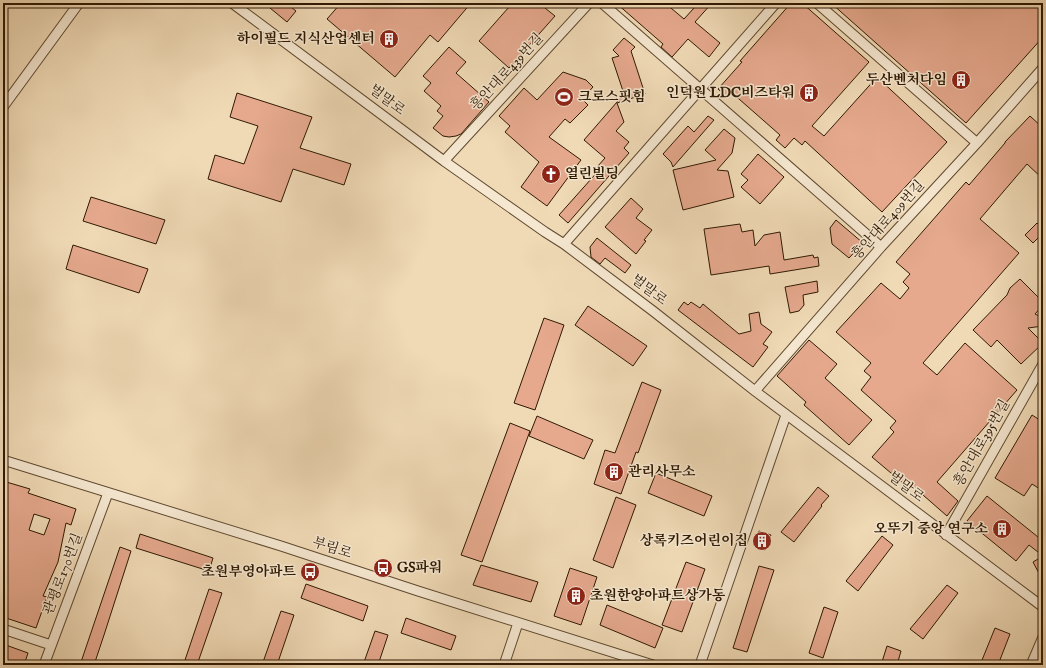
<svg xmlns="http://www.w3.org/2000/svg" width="1046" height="668" viewBox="0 0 1046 668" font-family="'IM FELL English','Noto Serif KR',serif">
	<rect width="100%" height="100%" fill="#f0dab6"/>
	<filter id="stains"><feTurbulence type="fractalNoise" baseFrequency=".005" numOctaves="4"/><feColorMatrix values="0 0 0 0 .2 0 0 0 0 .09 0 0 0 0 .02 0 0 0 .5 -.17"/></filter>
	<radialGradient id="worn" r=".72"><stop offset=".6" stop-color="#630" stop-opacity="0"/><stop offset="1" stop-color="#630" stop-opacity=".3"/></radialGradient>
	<path fill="#e6a98e" stroke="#2f1902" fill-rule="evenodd" d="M264,3h22l10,8 -9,11z
		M341,3h130l-33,39 -8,-7 -35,42 -68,-58z
		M504,3h45l-4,5 10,8 -46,52 -30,-27 30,-34z
		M616,3h49l19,16 10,-11 -6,-5h24l-17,19 25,21 -11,14 -21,-18 -16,18 -11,-10 2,-3z
		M791,3h11l67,59 -57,64 12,10 53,-59 70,65 -65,70 -77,-71 -3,4 -8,-7 -9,10 -9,-8 4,-5 -49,-43 -4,5 -9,-8 24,-27 -2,-1z
		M831,3h210l2,2v32l-77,86z
		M624,38l11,9 -4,4 14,43 -28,9 7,19 -8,9 13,11 -5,6 5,5 -61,70 -9,-8 41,-46 -3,-2 8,-9 -21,-18 40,-46 -12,-36 7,-2 -6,-6z
		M449,47l17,15 -10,11 33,29 -28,32 -5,2 -7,1 -6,-1 -10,-8 10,-12 -6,-5 4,-5 -17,-15 7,-8 -8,-7z
		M563,72l23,8 7,7 -11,12 6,6 -18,18 -5,-4 -16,18 32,23 -34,46 -26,-19 18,-25 -34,-30 5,-6 -11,-10 25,-28 13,12z
		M237,93l75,24 -12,31 51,16 -7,21 -51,-16 -12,33 -73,-23 7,-24 29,9 14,-38 -28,-9z
		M708,116l6,4 -41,47 -2,-5 -8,-8 25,-28 6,6z
		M1030,116l13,12v51l-16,-15 -47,55 39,34 -96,110 14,12 28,-32 52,47 -80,92 21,19 -11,15 -40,-35 -3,3 -32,-27 22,-25 -4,-4 6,-7 -35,-31 10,-13 -7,-6 7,-8 -35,-31 45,-49 19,16 9,-11 -6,-6 7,-8 -14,-12 70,-80 3,3 36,-42v-1z
		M724,129l11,9 -3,15 -15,17 11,1 6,26 -51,13 -10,-40 43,-10 -11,-10z
		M758,154l26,23 -24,27 -19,-17 7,-7 -7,-6z
		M91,197l74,23 -9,24 -73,-23z
		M631,198l12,11 -7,9 16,12 -8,10 2,1 -10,13 -31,-27z
		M836,220l27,23 -14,15 -17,-14 -2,-16z
		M1037,223l6,5v5l-10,10 -8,-8z
		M740,224l2,8 11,-2 2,16 9,-11 16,-3 4,28 29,-5 1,3 4,-1 1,9 -49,8 -1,-8 -58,9 -7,-46z
		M597,238l34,27 -6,8 -20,-15 -5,6 -9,-7 -1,-10z
		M73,245l75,24 -9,24 -73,-24z
		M1020,279l23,23v3l-8,9 8,4v8l-15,2 15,15 -22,21 -24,-24 -6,7 -18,-17 34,-35 3,-7z
		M817,281l1,11 -15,3 1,10 -5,6 -9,2 -5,-26z
		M684,302l4,3 3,-3 9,6 3,-4 36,30 12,-3 -2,-17 10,-2 2,12 11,8 -9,12 5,3 -15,20 -75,-57z
		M588,306l59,40 -14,20 -58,-41z
		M544,318l20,7 -29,85 -21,-7z
		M809,340l28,24 -12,14 47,42 -23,25 -45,-40 2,-3 -29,-26z
		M642,382l19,8 -23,63 -2,-1 -15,42 -27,-10 11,-34 10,3z
		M1032,415l11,7v69l-11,-7 -8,12 -29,-18z
		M537,416l56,24 -9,19 -55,-23z
		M510,423l20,8 -48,131 -21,-7z
		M656,473l56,23 -8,20 -56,-23z
		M3,481l27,8 -2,4 48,16 -5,16 -5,-2 -8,39 -15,34 4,1 -11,31 -33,-11zM34,514l16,5 -6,16 -15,-5z
		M818,487l11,9 -8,9 1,1 -28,36 -13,-10z
		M987,496l56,45v15l-14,-11 -13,16 -49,-40z
		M616,497l20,8 -23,63 -20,-8z
		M759,531l12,4 -6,15 -11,-4z
		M140,534l73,24 -4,13 -73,-23z
		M882,536l11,9 -35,46 -12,-10z
		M120,547l11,4 -27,84 -10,30h-14z
		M1043,556v25l-10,-19z
		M686,562l19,7 -23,63 -20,-7z
		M481,565l57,17 -7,20 -58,-17z
		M759,566l15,4 -27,82 -14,-4z
		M570,568l27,9 -16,48 -27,-9z
		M306,584l62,22 -5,15 -62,-23z
		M947,585l11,8 -35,46 -13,-10z
		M209,589l13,4 -25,72h-7l-6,-2z
		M607,605l56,23 -8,20 -55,-23z
		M824,607l14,5 -15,46 -14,-5z
		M281,611l13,4 -17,50h-15z
		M406,618l50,18 -5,14 -50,-17z
		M995,628l15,6 -12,31h-18z
		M375,631l13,4 -10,30h-15z
		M3,644l25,9 -4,12h-21z
		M887,646l14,5 -4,14h-16z"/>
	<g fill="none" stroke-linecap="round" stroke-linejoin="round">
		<g stroke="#5f492f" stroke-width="11">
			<path id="minor" d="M232,3l212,158 101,71 19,12 89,67 102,80 288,216
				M602,3l279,244
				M817,3l160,140
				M3,107l76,-104
				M444,161l145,-158
				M564,244l212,-241
				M755,391l126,-144 96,-104 66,-75
				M3,460l278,86 137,45 235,74
				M946,535l97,-171
				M3,629l48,16
				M44,665l64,-172
				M504,665l14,-42
				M700,665l86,-250
				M1031,665l12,-28"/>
		</g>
		<use href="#minor" stroke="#f5e7d0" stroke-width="9"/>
	</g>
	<defs>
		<g id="building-disc" transform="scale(1)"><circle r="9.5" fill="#8f2418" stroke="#f5e7d0"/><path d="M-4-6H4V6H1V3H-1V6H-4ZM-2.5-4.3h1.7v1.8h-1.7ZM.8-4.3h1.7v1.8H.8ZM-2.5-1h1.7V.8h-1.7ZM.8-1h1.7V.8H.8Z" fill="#fff"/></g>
		<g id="stadium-disc" transform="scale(1)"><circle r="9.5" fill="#8f2418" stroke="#f5e7d0"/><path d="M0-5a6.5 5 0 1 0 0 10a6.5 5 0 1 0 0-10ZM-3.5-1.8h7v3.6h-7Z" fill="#fff"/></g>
		<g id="church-disc" transform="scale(1)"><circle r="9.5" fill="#8f2418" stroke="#f5e7d0"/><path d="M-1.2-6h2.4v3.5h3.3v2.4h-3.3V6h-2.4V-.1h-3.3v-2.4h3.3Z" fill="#fff"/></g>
		<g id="bus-disc" transform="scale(1)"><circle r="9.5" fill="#8f2418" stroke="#f5e7d0"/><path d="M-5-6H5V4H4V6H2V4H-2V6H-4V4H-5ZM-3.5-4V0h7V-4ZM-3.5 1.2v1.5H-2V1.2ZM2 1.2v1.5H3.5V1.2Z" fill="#fff"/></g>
	</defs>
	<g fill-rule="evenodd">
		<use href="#building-disc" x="389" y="39"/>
		<use href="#building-disc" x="961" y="80"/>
		<use href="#building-disc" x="809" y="93"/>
		<use href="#stadium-disc" x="564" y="97"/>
		<use href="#church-disc" x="551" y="174"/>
		<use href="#building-disc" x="614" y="472"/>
		<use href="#building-disc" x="1002" y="529"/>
		<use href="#building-disc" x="762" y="541"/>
		<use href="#bus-disc" x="383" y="568"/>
		<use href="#bus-disc" x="310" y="572"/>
		<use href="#building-disc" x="576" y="596"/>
	</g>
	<g text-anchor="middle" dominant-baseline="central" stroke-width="3" stroke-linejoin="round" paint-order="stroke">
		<g font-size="14" font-weight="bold" fill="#2f1902" stroke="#f5e7d0" text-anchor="end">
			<text x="375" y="39">하이필드 지식산업센터</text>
			<text x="947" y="80">두산벤처다임</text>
			<text x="795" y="93">인덕원 LDC비즈타워</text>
			<text x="578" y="97" text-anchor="start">크로스핏힘</text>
			<text x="565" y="174" text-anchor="start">열린빌딩</text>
			<text x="628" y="472" text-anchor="start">관리사무소</text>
			<text x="988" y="529">오뚜기 중앙 연구소</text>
			<text x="748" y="541">상록키즈어린이집</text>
			<text x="397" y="568" text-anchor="start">GS파워</text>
			<text x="296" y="572">초원부영아파트</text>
			<text x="590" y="596" text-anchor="start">초원한양아파트상가동</text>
		</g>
		<g font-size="14" fill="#2f1902" stroke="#f5e7d0">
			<text transform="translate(507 72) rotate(-47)">흥안대로439번길</text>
			<text transform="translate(387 100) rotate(37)">벌말로</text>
			<text transform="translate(888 220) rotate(-48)">흥안대로409번길</text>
			<text transform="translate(649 290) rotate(37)">벌말로</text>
			<text transform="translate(982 443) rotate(-60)">흥안대로395번길</text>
			<text transform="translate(906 487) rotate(37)">벌말로</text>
			<text transform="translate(332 548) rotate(18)">부림로</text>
			<text transform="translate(63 574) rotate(-69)">관평로170번길</text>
		</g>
	</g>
	<rect width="1046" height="668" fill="none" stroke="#f0dab6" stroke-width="16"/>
	<rect x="4" y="4" width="1038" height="660" fill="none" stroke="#2f1902" stroke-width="2"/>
	<rect x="8" y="8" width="1030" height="652" fill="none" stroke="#2f1902"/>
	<rect width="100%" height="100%" filter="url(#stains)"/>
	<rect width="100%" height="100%" fill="url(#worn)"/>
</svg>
